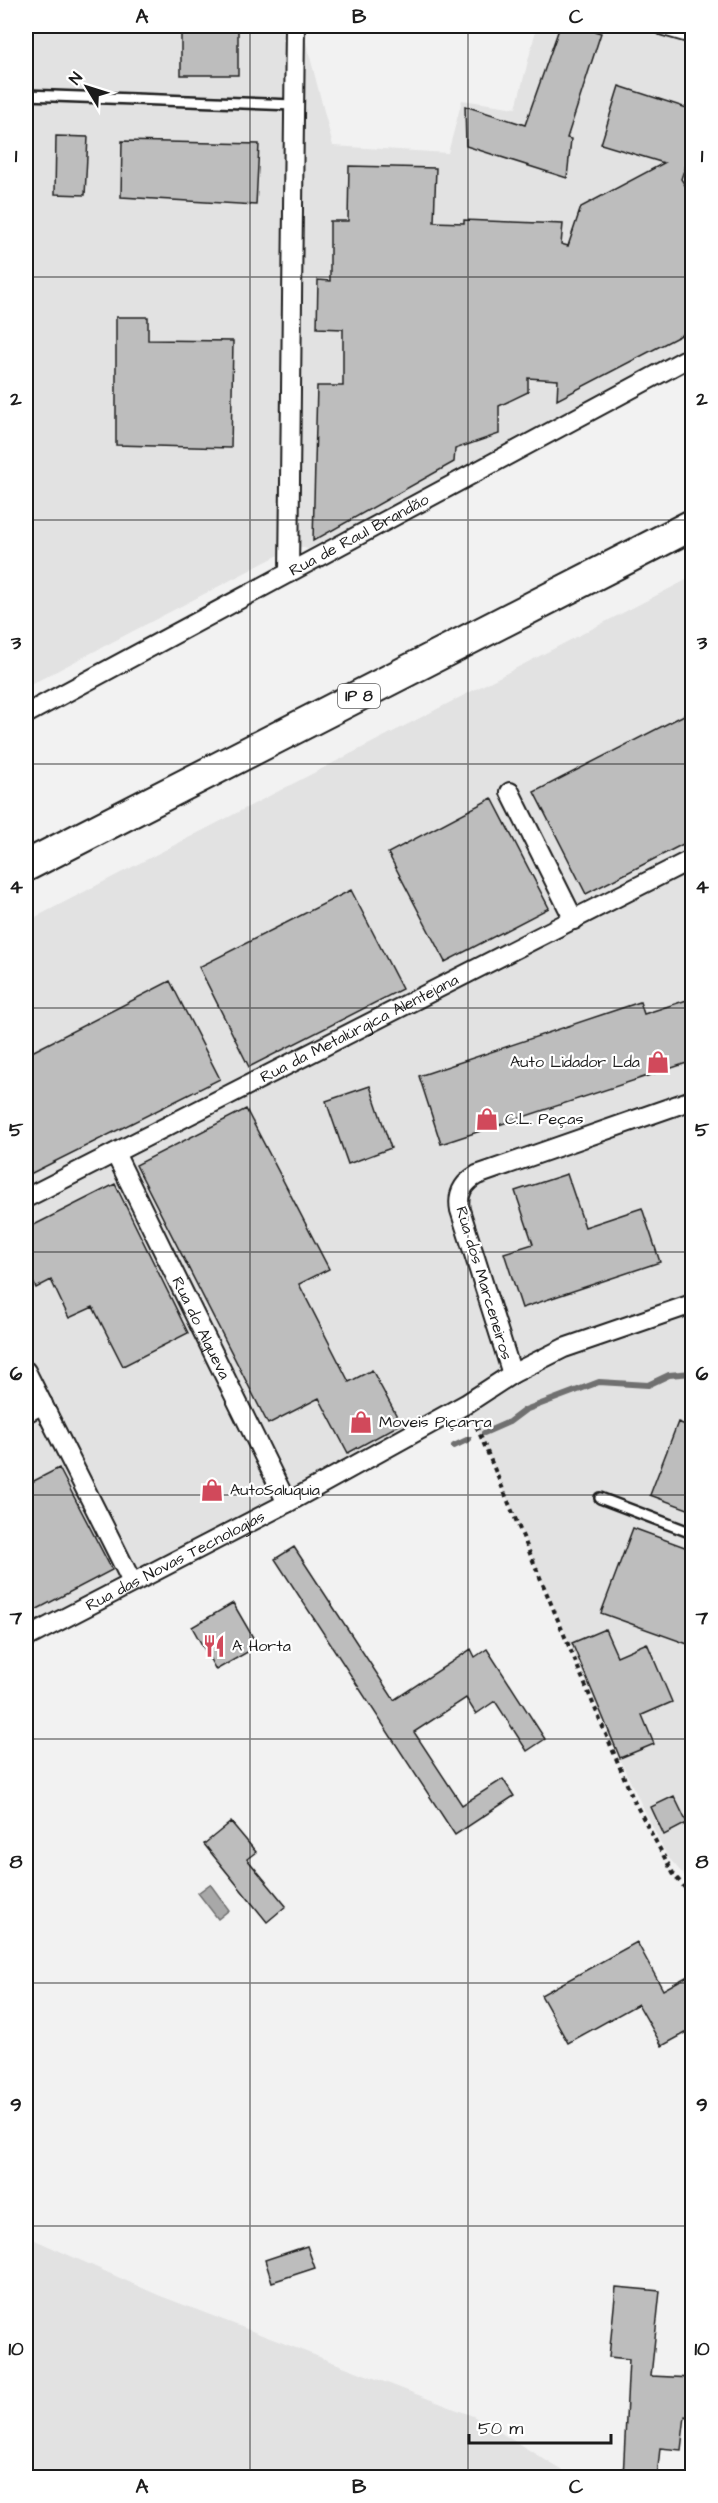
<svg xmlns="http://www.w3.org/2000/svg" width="718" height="2503" viewBox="0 0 718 2503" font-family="'Architects Daughter',sans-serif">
	<rect width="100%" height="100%" fill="#f2f2f2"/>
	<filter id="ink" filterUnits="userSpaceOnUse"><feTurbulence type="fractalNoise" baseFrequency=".0167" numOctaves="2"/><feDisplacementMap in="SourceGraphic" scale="12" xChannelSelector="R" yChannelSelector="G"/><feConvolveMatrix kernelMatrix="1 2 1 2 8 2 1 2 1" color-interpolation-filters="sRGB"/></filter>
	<g filter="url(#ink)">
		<path fill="#e2e2e2" d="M26,26h276l31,120 115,7 14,-53 54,8 21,-82h155v326l-384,197 -12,-3 -270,141z
			M692,577v1307l-25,-28 -41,-83 -160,-369 -440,234v-716z
			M26,2236l132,59 315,121 100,61h-547z"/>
		<path fill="#a8a8a8" stroke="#707070" stroke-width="1.5" d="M210,1884l19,26 -11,9 -20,-26z"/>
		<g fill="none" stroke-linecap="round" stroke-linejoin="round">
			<path stroke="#707070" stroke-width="6" d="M484,1433l25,-11 16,-12 74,-28 49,3 21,-10 23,-2
				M454,1446l15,-7"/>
		</g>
		<path fill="#bdbdbd" stroke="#1c1c1c" stroke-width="1.5" d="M560,26h17l24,7 -34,105 4,1 -4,39 -101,-32 -1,-40 60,19z
			M181,27l57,2v46h-57z
			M619,86l74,24v33l-12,36 12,19v131l-136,71 1,-20 -30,-2v14l-29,14v28l-44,15 -1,13 -141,79 4,-155h26v-57l-26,-1 1,-48 12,1v-60h18l1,-55 87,2 -2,54 30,1v-3l99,4 -2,20 7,2 13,-39 83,-44 -63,-19z
			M56,136l32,1 -3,58 -30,-1z
			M122,141l137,3 -3,61 -135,-8z
			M116,317h32v23l85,1 -2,107 -115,-3z
			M686,714l7,13v112l-107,55 -52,-102z
			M492,798l57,110 -104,54 -57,-109z
			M351,890l51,99 -153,78 -50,-100z
			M170,981l50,98 -194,97v-121z
			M693,998v63l-252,83 -22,-68 221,-74 4,12z
			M370,1086l21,62 -43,16 -22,-63z
			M246,1109l83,160 -30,15 50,98 23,-12 29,54 -53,29 -29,-55 -51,26 -132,-259z
			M567,1174l18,53 57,-19 18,54 -138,46 -18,-55 29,-9 -18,-53z
			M115,1184l73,149 -65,33 -30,-59 -24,11 -18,-38 -15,8 -10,-21v-38z
			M678,1422l15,6v83l-43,-16z
			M59,1468l53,102 -86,45v-130z
			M633,1528l60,22v96l-92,-33z
			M294,1547l100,153 77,-51 4,8 12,-8 58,90 -18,12 -32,-50 -19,13 -10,-16 -52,34 48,73 41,-26 11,17 -59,39 -180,-276z
			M233,1603l25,43 -42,24 -24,-43z
			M605,1629l12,27 30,-13 25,59 -30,13 12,29 -34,14 -48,-115z
			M674,1796l13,27 -23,12 -13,-28z
			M231,1822l25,30 -9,7 39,47 -19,16 -63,-78z
			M637,1942l26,48 30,-17v56l-31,17 -24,-42 -70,39 -27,-48z
			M307,2246l8,22 -43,14 -7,-22z
			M616,2287l44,4 -9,85 42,2v39l-8,-1 -4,34 -21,-2 -3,30h-34l6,-119 -20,-2z"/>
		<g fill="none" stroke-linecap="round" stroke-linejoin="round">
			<g stroke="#1c1c1c" stroke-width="14">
				<path id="service" d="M26,95l268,10
					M600,1498l92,35"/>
			</g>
			<g stroke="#1c1c1c" stroke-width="22">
				<g id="minor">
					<path d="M664,26l28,8"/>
					<path d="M289,573l6,-547"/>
					<path id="s1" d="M26,714l666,-358"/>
					<path d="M510,792l64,128"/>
					<path id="s2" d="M115,1153l172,350"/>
					<path id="s3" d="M26,1198l666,-339"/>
					<path d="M26,1371l106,211"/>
					<path d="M512,1374l-52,-164c-3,-16 3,-27 17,-35l215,-75"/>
					<path d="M26,1413l17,-9"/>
					<path id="s4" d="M26,1638l261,-135 179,-99 46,-30 52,-26 128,-44"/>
				</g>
			</g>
			<g stroke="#1c1c1c" stroke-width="34">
				<path id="primary" d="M26,866l666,-341"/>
			</g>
			<path stroke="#1c1c1c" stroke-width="4" stroke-dasharray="4.5 4.5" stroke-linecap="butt" d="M473,1418l161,383 40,74 18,21"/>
			<use href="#service" stroke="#fff" stroke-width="9"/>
			<use href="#minor" stroke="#fff" stroke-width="18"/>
			<use href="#primary" stroke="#fff" stroke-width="30"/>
		</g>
	</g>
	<path fill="none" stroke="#1c1c1c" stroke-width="1.5" stroke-opacity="0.55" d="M250,26v2452M468,26v2452M26,277h666M26,520h666M26,764h666M26,1008h666M26,1252h666M26,1495h666M26,1739h666M26,1983h666M26,2226h666"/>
	<defs>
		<g id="shop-bare" transform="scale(1.8)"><path d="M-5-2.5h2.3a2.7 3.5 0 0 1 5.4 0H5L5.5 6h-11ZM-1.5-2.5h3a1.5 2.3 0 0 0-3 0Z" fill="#d1495b" stroke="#fff" stroke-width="2.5" paint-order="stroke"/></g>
		<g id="restaurant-bare" transform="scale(1.8)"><path d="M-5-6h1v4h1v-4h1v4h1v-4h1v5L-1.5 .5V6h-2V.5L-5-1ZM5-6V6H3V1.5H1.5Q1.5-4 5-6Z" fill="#d1495b" stroke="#fff" stroke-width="2.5" paint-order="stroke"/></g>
	</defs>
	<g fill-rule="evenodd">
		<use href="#shop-bare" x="658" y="1062"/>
		<use href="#shop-bare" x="487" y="1119"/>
		<use href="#shop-bare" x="361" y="1422"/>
		<use href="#shop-bare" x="212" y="1490"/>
		<use href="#restaurant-bare" x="214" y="1646"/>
	</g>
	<g text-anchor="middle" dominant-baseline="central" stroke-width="4.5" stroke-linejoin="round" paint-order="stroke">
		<rect fill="#fff" stroke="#606060" stroke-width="1.5" x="338" y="684" width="42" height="24" rx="4.5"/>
		<g font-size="15" font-weight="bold" fill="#1c1c1c">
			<text x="359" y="696">IP 8</text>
		</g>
		<g font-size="16" fill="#1c1c1c" stroke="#fff">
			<text stroke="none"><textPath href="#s1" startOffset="378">Rua de Raul Brandão</textPath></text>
			<text stroke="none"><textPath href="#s3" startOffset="374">Rua da Metalúrgica Alentejana</textPath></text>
			<text transform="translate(484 1283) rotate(73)">Rua dos Marceneiros</text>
			<text stroke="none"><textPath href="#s2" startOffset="195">Rua do Alqueva</textPath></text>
			<text stroke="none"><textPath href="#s4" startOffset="168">Rua das Novas Tecnologias</textPath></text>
		</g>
		<g font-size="16" fill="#1c1c1c" stroke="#fff" text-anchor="start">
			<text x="640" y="1062" text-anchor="end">Auto Lidador Lda</text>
			<text x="505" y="1119">C.L. Peças</text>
			<text x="379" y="1422">Moveis Piçarra</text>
			<text x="230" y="1490">AutoSaluquia</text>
			<text x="232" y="1646">A Horta</text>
		</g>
	</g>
	<rect width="718" height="2503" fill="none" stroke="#fff" stroke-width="66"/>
	<g transform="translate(87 87) rotate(308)" stroke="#ffffff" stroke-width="4.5" paint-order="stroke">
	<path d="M0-4.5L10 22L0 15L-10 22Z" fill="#1c1c1c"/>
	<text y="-9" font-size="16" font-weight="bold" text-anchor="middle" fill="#1c1c1c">N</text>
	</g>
	<path d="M469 2434v9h142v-9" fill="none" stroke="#1c1c1c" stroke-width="3"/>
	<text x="478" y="2434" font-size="18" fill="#1c1c1c" stroke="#ffffff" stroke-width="4.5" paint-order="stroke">50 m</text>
	<rect x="33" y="33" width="652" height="2437" fill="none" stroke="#1c1c1c" stroke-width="2"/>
	<g font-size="20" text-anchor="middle" font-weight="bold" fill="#1c1c1c">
		<text x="142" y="23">A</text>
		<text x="359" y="23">B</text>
		<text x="576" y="23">C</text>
		<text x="16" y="162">1</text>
		<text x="702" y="162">1</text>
		<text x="16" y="405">2</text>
		<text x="702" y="405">2</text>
		<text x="16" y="649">3</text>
		<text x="702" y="649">3</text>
		<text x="16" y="893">4</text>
		<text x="702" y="893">4</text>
		<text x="16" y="1136">5</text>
		<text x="702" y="1136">5</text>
		<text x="16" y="1380">6</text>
		<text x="702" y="1380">6</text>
		<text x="16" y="1624">7</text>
		<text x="702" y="1624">7</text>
		<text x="16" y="1868">8</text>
		<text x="702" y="1868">8</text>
		<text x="16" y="2111">9</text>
		<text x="702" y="2111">9</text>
		<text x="16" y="2355">10</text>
		<text x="702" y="2355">10</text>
		<text x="142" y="2493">A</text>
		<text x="359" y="2493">B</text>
		<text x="576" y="2493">C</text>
	</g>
</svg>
